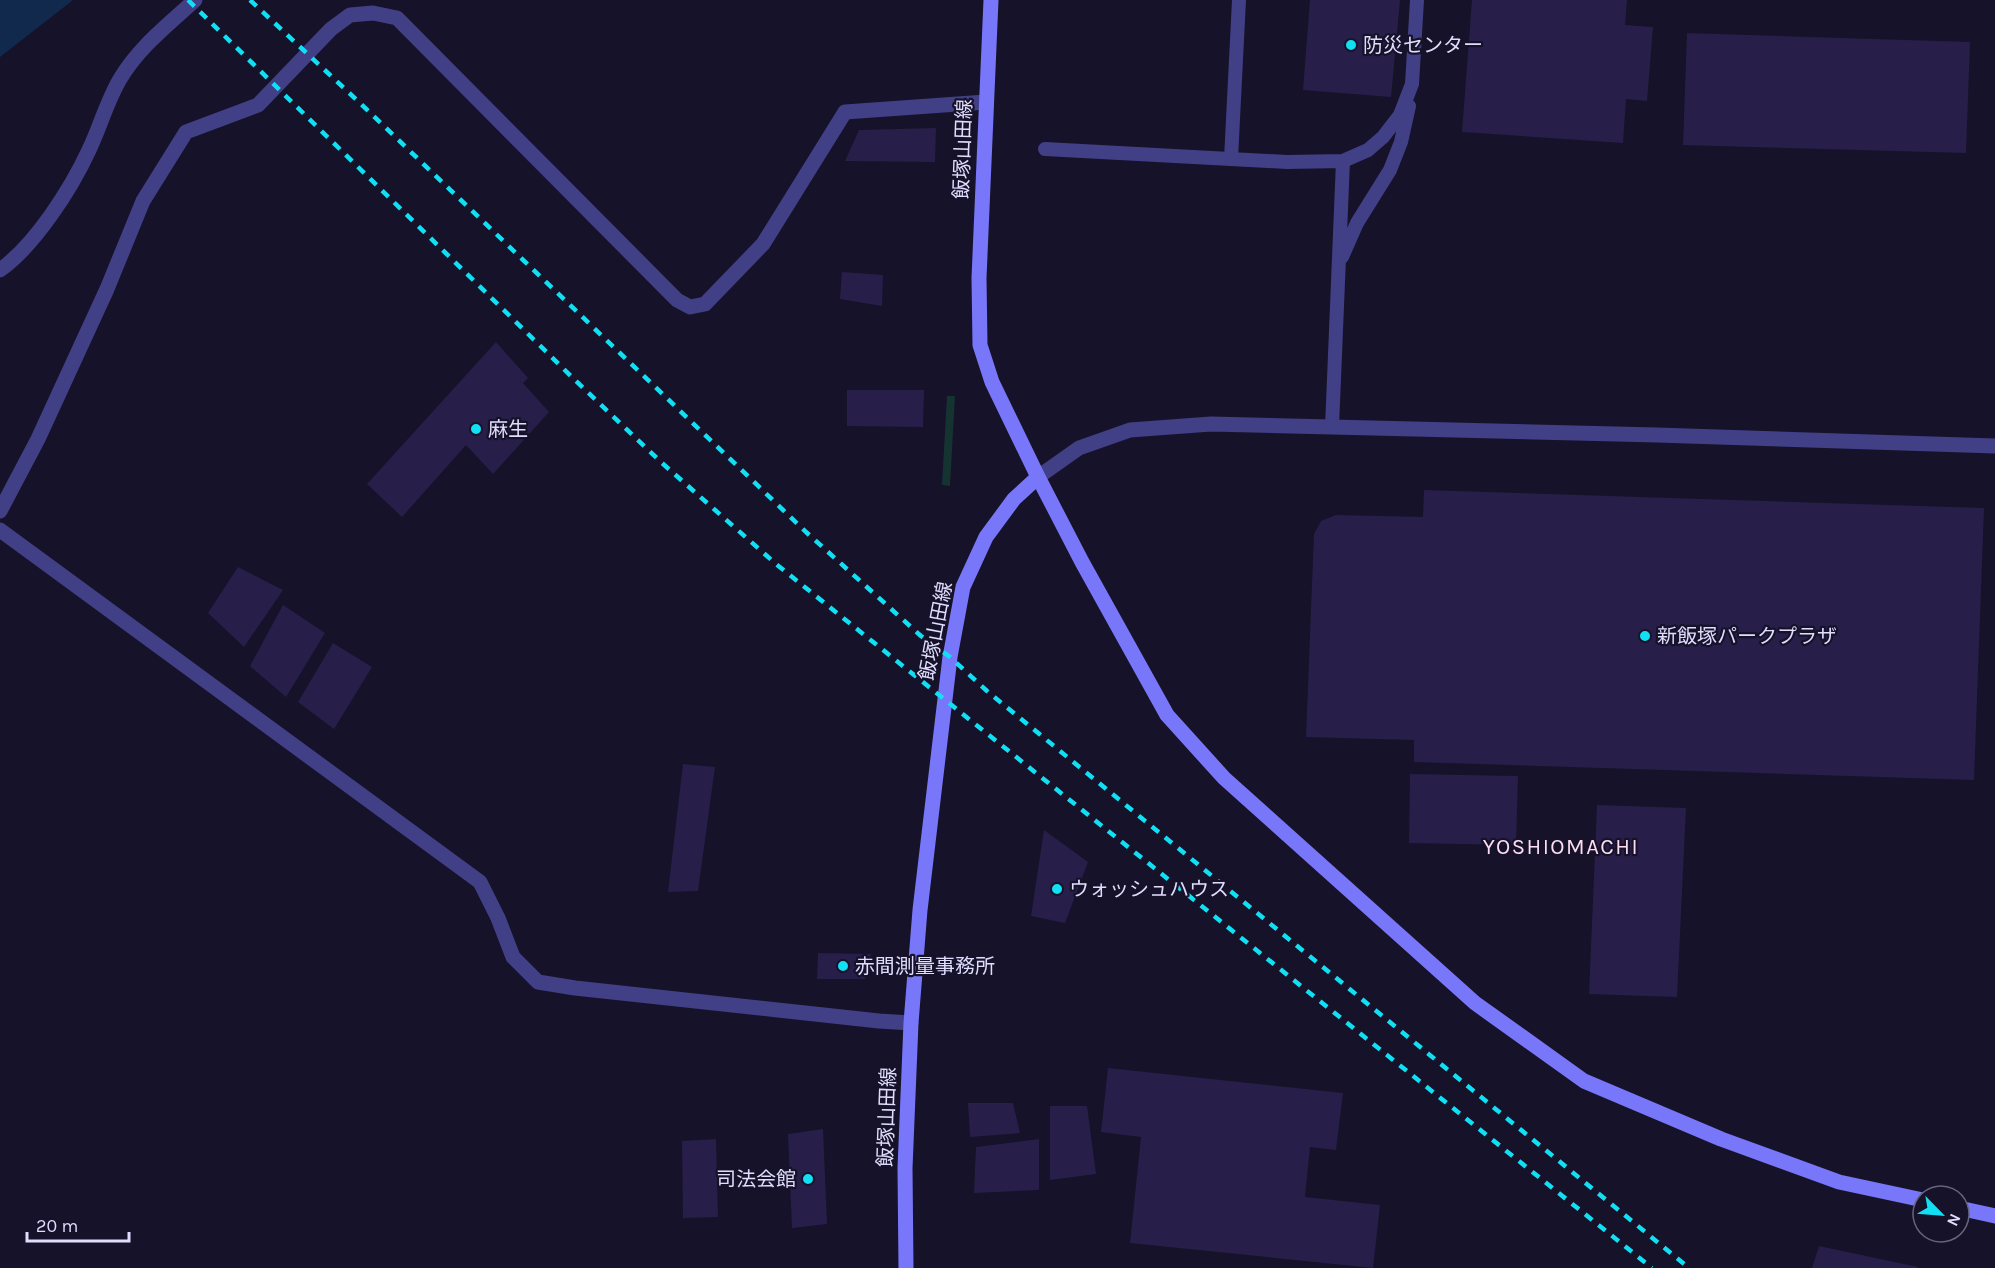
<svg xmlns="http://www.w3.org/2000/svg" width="1995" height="1268" viewBox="0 0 1995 1268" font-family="Karla,'Noto Sans JP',sans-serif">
	<rect width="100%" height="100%" fill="#161229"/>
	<path fill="#153331" d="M947,396h8l-5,90 -8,-1z"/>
	<path fill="#11294d" d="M0,0h73l-73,57z"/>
	<path fill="#271f49" d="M1310,0h90l-9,97 -88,-7z
		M1472,0h155l-2,25 28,2 -6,74 -21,-2 -3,44 -161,-11z
		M1687,33l283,9 -4,111 -283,-8z
		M936,128l-1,34 -90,-1 14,-31z
		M842,272l41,3 -1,31 -42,-7z
		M496,342l32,36 -5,5 26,29 -56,62 -27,-29 -64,72 -35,-33z
		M847,390h77l-1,37 -76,-1z
		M1424,490l560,18 -10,272 -560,-18v-22l-108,-3 8,-203 7,-13 15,-6 87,2z
		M238,567l45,23 -39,57 -36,-34z
		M283,605l42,28 -39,64 -36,-31z
		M333,643l39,24 -38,62 -36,-27z
		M683,764l32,3 -17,124 -30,1z
		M1410,774l108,2 -2,69 -107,-2z
		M1597,805l89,3 -9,189 -88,-3z
		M1044,830l44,32 -23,61 -34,-7z
		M818,953l53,1 -6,25h-48z
		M1108,1068l235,25 -7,57 -26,-3 -5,50 75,8 -7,63 -243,-25 11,-106 -40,-5z
		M968,1103h45l7,30 -50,4z
		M1050,1106h37l9,68 -46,6z
		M823,1129l4,95 -35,4 -4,-94z
		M716,1139l2,78 -35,1 -1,-77z
		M1039,1139v51l-65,3 2,-46z
		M1819,1246l99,21v1h-106z"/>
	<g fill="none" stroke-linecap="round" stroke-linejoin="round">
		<path stroke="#413f86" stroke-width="14" d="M1045,149l242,13 56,-1 25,-11 15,-13 17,-22 12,-31 5,-84
			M1231,159l8,-159
			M1342,257l15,-34 33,-53 11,-28 8,-36
			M1332,427l11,-266"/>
		<path stroke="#413f86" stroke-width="15" d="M0,270c35,-25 71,-81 89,-120 11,-23 18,-49 31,-71 19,-32 48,-54 75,-79
			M1038,477l41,-29 51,-18 81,-6 446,11 338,11
			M0,511l38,-72 69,-150 36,-88 43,-69 72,-27 73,-76 19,-14 23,-2 24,5 280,282 13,7 15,-3 58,-60 82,-132 141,-10
			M0,530l480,352 18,36 15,39 25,25 37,6 304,33 32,2"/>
		<path stroke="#7977f9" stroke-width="15" d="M991,0l-12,278 1,67 12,37 46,95 44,85 85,153 57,63 251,225 109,78 137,58 118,43 84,18
			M1959,1208l36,8
			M906,1268l-1,-100 6,-145 9,-113 30,-253 13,-70 23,-50 28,-38 24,-22"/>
		<path stroke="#11e0f4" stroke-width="4.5" stroke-dasharray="9 8" stroke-linecap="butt" d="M188,0l388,381 86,82 114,101 876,704
			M250,0l111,104 445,428 115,104 29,21 37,34 702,577"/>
	</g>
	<g fill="#11e0f4" stroke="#161229" stroke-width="2">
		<circle cx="1351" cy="45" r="6"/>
		<circle cx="476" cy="429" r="6"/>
		<circle cx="1645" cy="636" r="6"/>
		<circle cx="1057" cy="889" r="6"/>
		<circle cx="843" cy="966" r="6"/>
		<circle cx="808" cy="1179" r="6"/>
	</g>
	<g text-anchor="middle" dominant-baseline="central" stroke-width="4.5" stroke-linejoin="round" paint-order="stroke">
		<g font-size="20" fill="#dfdcfd" stroke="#161229" text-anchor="start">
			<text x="1363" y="45">防災センター</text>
			<text x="488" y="429">麻生</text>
			<text x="1657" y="636">新飯塚パークプラザ</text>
			<text x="1069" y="889">ウォッシュハウス</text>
			<text x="855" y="966">赤間測量事務所</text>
			<text x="796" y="1179" text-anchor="end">司法会館</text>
		</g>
		<g font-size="20" fill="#dfdcfd" stroke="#161229">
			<text transform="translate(963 149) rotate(-88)">飯塚山田線</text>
			<text transform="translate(936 631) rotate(-79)">飯塚山田線</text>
			<text transform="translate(887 1117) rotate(-88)">飯塚山田線</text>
		</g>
		<g font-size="22" letter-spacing="1.5" fill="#fdddf2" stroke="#161229">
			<text x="1561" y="847">YOSHIOMACHI</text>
		</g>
	</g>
	<g transform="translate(1941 1214) rotate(115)"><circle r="28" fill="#161229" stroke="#66637e" stroke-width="1.5"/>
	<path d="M0-4.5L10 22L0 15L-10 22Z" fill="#11e0f4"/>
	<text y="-9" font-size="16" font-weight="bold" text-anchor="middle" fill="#dfdcfd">N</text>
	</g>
	<path d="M27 1232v9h102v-9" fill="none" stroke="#dfdcfd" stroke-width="3"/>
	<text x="36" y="1232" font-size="18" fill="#dfdcfd" stroke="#161229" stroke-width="4.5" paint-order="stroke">20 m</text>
</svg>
